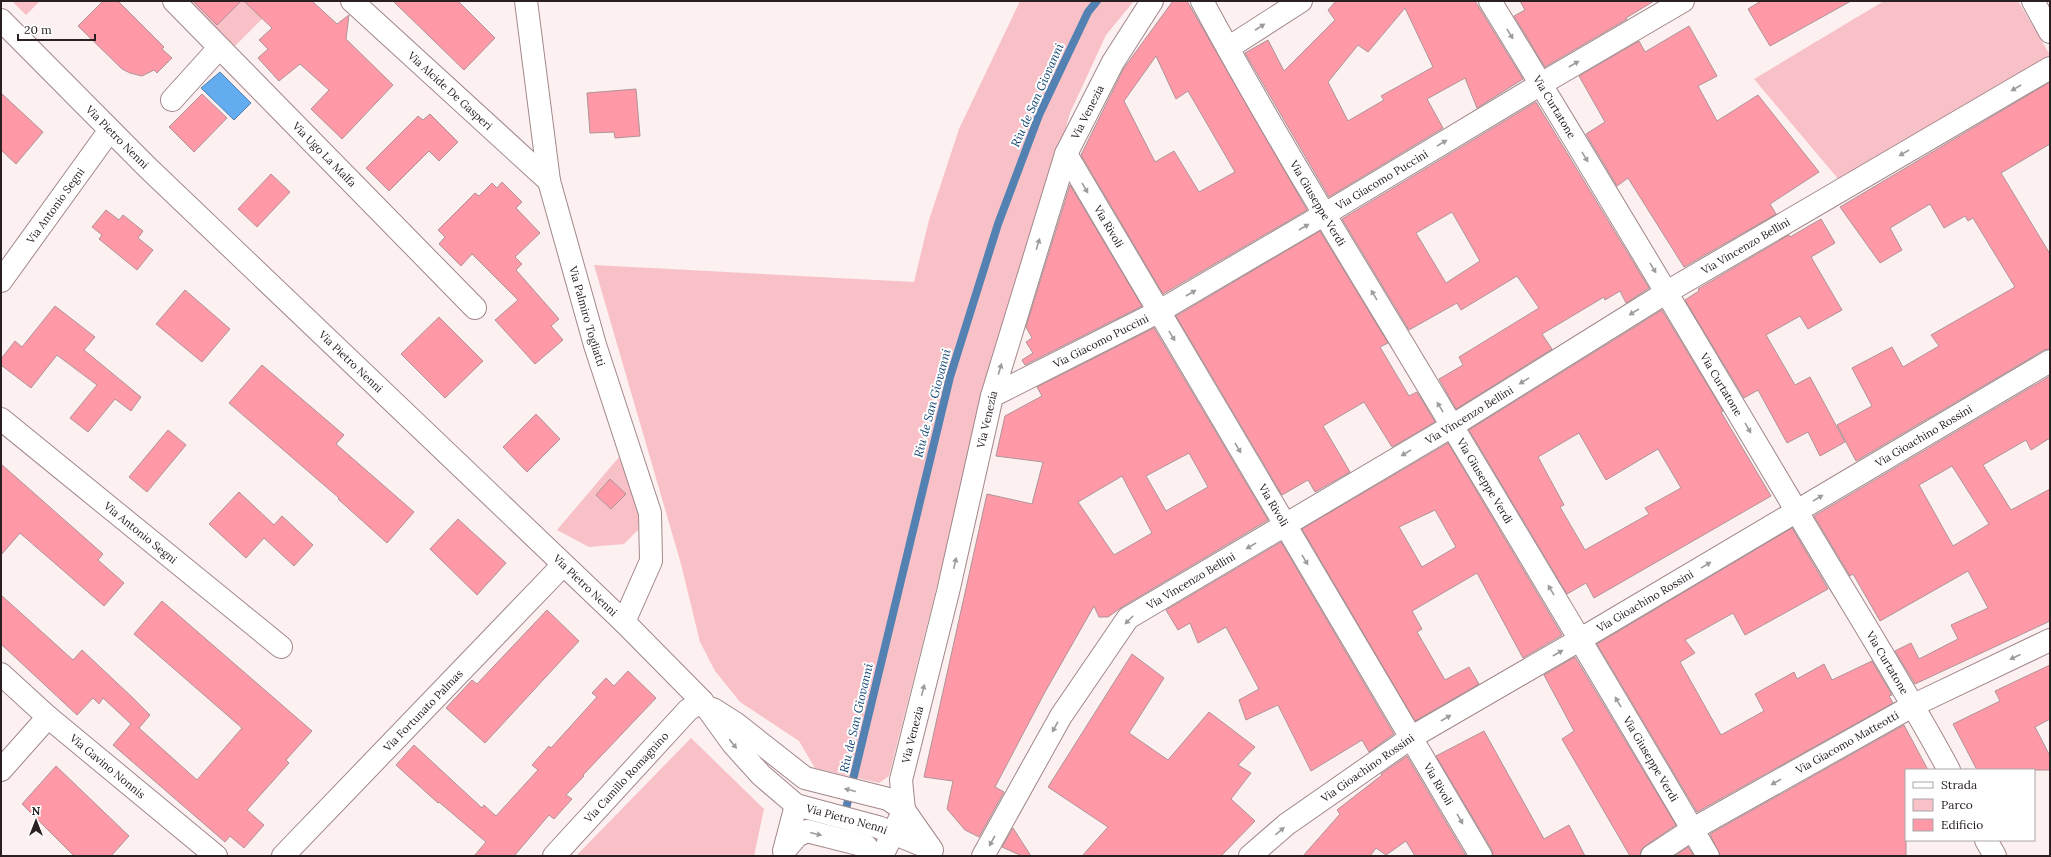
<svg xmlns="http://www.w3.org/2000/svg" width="2051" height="857" viewBox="0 0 2051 857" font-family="Lora,serif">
	<rect width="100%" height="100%" fill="#fcf0f1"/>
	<path fill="#f8c1c7" d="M12,1h28l-14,14z
		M189,1h91l-46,46z
		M1020,1h114l-28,34 -36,78 -127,449 -54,214 -10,7 -64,-15 -16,-27 -59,-39 -25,-31 -15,-29 -19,-78 -87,-299 320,17 15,-62 30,-91z
		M1884,1h134l32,54 -211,125 -85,-101z
		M619,457l21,51v20l-16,16 -35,3 -32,-17z
		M691,738l73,71 -10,47h-178z"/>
	<path fill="#64acf0" stroke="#5382b2" d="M220,72l31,31 -17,17 -33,-32z"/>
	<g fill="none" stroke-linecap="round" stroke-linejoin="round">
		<path stroke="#5382b2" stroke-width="8" d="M844,817l106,-440 48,-153 41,-109 49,-103 9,-11"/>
	</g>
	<path fill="#ff99a8" stroke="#ae9396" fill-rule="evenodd" d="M103,1h15l46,46 -2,2 10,9 -15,15 -3,-3 -12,6 -12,-3 -8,-4 -44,-43z
		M193,1h48l-24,24z
		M244,1h68l25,23 12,-9 -3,24 47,46 -51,54 -31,-30 18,-19 -29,-26 -21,17 -21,-23 10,-9 -9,-9 13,-12z
		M393,1h65l37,37 -31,32z
		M1173,1h14l120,209 -144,84 -82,-139 43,-87zM1156,56l20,43 12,-8 47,81 -36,20 -25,-41 -19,11 -31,-61z
		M1336,1h139l48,78 -46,29 -12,-30 -38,21 16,29 -114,69 -84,-144 23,-13 16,31 51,-51 -7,-10zM1405,8l28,59 -52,29 3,4 -36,21 -20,-39 30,-37 10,7z
		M1520,1h134l-28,17 1,1 -82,48 -31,-51 11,-6z
		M1761,1h90l-81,45 -22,-37z
		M1689,26l28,50 -19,10 19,35 41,-26 61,77 -49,32 6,10 -92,53 -56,-89 -11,8 -31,-52 19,-12 -26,-46 60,-35 6,11z
		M2050,82v62l-49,29 49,81v95l-6,1 -188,111 -19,-36 35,-19 -20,-38 40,-21 11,20 36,-21 -8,-11 84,-48 -42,-69 -5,3 -3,-5 -21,12 -14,-24 -40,24 12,22 -22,13 -40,-56z
		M636,89l4,47 -25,2 -1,-6 -24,1 -3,-40z
		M1,93l42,39 -27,32 -15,-14z
		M202,94l25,24 -33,34 -25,-25z
		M1536,102l113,186 -23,15 -6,-12 -15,9 -1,-3 -62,37 10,15 -96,60 -17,-30 24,-14 -4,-8 80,-49 -22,-32 -56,34 -4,-7 -48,27 -67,-111zM1452,212l28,49 -34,22 -30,-50z
		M430,114l28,28 -19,19 -10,-10 -40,40 -23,-23 52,-52 5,4z
		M271,174l19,18 -33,35 -19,-18z
		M502,182l20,20 -6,6 24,25 -25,24 7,7 -6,6 43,49 -8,7 12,14 -28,24 -40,-44 23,-20 -46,-46 -11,12 -22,-22 6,-7 -7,-7 37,-37 4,3 13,-13 5,5z
		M1070,185l72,121 -117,59 -3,-5 11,-7 -7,-11 6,-4 -6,-11z
		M106,210l13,10 4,-5 20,16 -5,7 15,12 -16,20 -38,-31 3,-4 -10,-8z
		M1821,219l14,24 -24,14 31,53 -34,19 -8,-13 -34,19 29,50 15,-8 35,65 -25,14 -12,-24 -21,11 -29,-53 -14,8 -59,-98 14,-9 -1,-2 91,-54 1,2z
		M1320,231l68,112 -8,4 29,49 8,-4 18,30 -43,25 -28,-45 -41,24 27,46 -35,20 -7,-12 -26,15 -106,-179z
		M185,290l45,39 -28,33 -46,-38z
		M55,306l40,31 -11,13 57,47 -10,14 -16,-12 -27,33 -18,-14 27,-33 -40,-30 -26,33 -30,-23v-6l14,-18 7,6z
		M1662,310l61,101 -2,1 50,84 -177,102 -8,-15 -19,11 -98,-164zM1579,433l27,47 52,-31 23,39 -36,20 4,6 -64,36 -25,-43 4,-2 -26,-48z
		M439,317l44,44 -38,37 -44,-44z
		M1154,328l114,192 -146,87 -14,10h-9l-5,-11 -49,86 -50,95 9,5 -25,45 -14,-7 -18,-21 6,-28 -29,-4 63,-283 45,10 11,-42 -47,-6 9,-40 37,-20 -5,-9zM1189,453l19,34 -42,24 -20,-35zM1122,476l30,57 -38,22 -36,-53z
		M262,365l82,70 -8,9 78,68 -27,31 -49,-44 1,-1 -110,-95z
		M2050,376v62l-19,12 -5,-10 -43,25 28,45 39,-21v132l-135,63 -20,-33 16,-8 8,16 39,-20 -7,-14 37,-17 -20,-37 -88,50 -27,-47 -3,2 -36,-60zM1952,466l37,58 -36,22 -34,-61z
		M536,414l24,25 -33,33 -24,-25z
		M168,430l18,15 -39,47 -18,-15z
		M1448,443l114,192 -39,23 -46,-85 -65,38 10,18 -5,3 28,48 24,-13 10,17 -64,37 -113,-192zM1435,510l21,37 -34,20 -23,-40z
		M1,464l102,90 -5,6 26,23 -20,23 -84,-73 -19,22z
		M610,479l16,15 -15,15 -15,-14z
		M239,492l35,33 8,-9 31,29 -19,21 -30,-28 -18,20 -37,-34z
		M458,519l48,44 -29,32 -47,-46z
		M1792,528l36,61 -83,46 -12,-22 -48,27 10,13 -15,9 41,73 43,-24 -9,-17 39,-22 3,7 27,-15 8,16 40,-19 20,34 -3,1 4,7 -196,109 -100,-168z
		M1281,542l113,192 -25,18 -7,-12 -51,31 -33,-66 -32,15 -7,-20 20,-11 -33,-62 -28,16 -8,-20 -12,7 -12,-20z
		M1,595l72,65 9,-10 51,48 17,17 -11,13 58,52 45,-52 -108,-94 28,-33 150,130 -26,29 3,3 -42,47 17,15 -20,23 -14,-12 -5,6 -112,-97 18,-21 -28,-26 -4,6 -6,-6 -16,17 -76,-71z
		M547,610l32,31 -94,102 -39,-35 26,-28 5,4z
		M1132,654l32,24 -35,55 39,27 41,-48 46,35 -17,18 13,8 -20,26 24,22 -34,35h-139l26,-29 -60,-40z
		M1575,657l101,168 -31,21 -4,4 -1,6h-10l-68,-117 12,-8 -30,-56z
		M2050,665v54l-15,8 15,29v14h-73l-24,-46 47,-23 -5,-10z
		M628,671l28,27 -73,77 1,1 -18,19 6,4 -18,20 -5,-4 -35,41h-40l12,-14 -47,-40 -1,1 -42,-38 18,-20 68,63 2,-3 12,11 42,-46 -6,-5 17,-19 2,2 46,-51 -5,-4 14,-15 8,8z
		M1904,725l24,45h-22v86h-186l-10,-22z
		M1484,731l60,108 25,-14 16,31h-92l-1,-6 -56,-94z
		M1407,756l59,100h-51l-9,-15 -20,14 -10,-7 -6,8h-67l37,-42 -3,-4 45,-35 -1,-1z
		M56,766l73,70 -18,20h-37l-52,-52z
		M1013,828l18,28h-9l-20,-9z
		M1688,847l6,9h-19z"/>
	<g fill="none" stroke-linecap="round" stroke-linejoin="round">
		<g stroke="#a2878a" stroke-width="24">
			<path id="pedestrian" d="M172,100l47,-52"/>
		</g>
		<g stroke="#a2878a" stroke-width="24">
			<g id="minor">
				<path id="s1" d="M174,1l301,307"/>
				<path id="s2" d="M352,1l197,180"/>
				<path id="s3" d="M526,1l23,180 46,164 55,168 1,48 -27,61"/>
				<path id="s4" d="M1202,1c63,117 133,231 202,345 102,170 204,339 304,510"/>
				<path id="s5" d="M1490,1c104,169 205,339 306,509 51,87 105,171 153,260"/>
				<path d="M2033,1l17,31"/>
				<path d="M1228,48l73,-47"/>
				<path id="s6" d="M1066,154l415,702"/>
				<path id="s7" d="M1,281l109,-151"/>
				<path id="s8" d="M992,396l166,-84 167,-98 216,-130 142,-83"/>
				<path id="s9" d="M1,419l280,228"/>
				<path id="s10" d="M1,674l47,43 168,139"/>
				<path d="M1,770l47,-53"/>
				<path d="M1986,840l9,16"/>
				<path d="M785,850l12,-14 10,-5 59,15 7,10"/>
				<path d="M784,851l12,-46"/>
				<path id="s11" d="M283,856l280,-291"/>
				<path id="s12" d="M554,856l134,-146 14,-9"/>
				<path id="s13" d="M882,856l22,-46 -3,-30 47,-188 44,-196 74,-242 47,-92 39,-61"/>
				<path id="s14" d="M983,856l78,-140 67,-98 324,-192 215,-134 383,-224"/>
				<path id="s15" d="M1250,856l37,-32 125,-87 169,-98 469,-278"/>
				<path id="s16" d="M1652,856l41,-27 221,-124 136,-65"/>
			</g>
		</g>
		<g stroke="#a2878a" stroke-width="24">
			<g id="tertiary">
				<path id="s17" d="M1,20l146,147 477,455 78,79 31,43 28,31 35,30 82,22 51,21"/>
				<path d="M713,709l22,14 70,55 83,21 16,11 28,40"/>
			</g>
		</g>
		<use href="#pedestrian" stroke="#fff" stroke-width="22"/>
		<use href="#minor" stroke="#fff" stroke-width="22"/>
		<use href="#tertiary" stroke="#fff" stroke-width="22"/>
	</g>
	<defs><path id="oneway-solid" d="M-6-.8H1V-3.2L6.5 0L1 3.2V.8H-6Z"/></defs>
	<g fill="#9f9b9b">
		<use href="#oneway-solid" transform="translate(1260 27) rotate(-33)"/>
		<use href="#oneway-solid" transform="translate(1510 34) rotate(58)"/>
		<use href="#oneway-solid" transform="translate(1574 64) rotate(-30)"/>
		<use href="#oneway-solid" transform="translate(2016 88) rotate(150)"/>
		<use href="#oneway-solid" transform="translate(1442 143) rotate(-31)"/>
		<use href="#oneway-solid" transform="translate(1904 153) rotate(150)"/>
		<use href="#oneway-solid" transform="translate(1585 157) rotate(59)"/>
		<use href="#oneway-solid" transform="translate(1085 188) rotate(60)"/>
		<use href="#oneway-solid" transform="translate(1304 227) rotate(-30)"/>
		<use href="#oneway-solid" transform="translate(1038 244) rotate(-73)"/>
		<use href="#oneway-solid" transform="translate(1653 268) rotate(59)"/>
		<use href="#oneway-solid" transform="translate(1191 293) rotate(-30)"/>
		<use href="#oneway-solid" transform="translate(1374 295) rotate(-121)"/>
		<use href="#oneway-solid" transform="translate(1634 312) rotate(148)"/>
		<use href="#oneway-solid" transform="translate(1172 336) rotate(59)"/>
		<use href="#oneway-solid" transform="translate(1000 369) rotate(-73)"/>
		<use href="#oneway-solid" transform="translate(1524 381) rotate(148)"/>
		<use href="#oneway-solid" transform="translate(1440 407) rotate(-121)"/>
		<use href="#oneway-solid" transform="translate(1748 428) rotate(60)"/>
		<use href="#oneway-solid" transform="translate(1238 448) rotate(59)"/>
		<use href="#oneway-solid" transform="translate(1406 453) rotate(149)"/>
		<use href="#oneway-solid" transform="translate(1818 498) rotate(-31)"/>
		<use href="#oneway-solid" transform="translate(1251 546) rotate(149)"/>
		<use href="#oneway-solid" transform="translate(1305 560) rotate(59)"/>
		<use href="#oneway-solid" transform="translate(955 563) rotate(-77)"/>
		<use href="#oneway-solid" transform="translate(1706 565) rotate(-31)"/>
		<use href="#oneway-solid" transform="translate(1551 590) rotate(-121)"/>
		<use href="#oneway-solid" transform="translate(1129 620) rotate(135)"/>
		<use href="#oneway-solid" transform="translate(1558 653) rotate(-30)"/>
		<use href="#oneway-solid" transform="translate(2015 657) rotate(155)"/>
		<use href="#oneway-solid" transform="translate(923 690) rotate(-76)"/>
		<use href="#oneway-solid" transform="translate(1618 702) rotate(-120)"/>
		<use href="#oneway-solid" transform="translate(1446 718) rotate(-30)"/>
		<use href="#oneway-solid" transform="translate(1055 727) rotate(119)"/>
		<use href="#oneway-solid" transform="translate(733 744) rotate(51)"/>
		<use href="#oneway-solid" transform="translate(1776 782) rotate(151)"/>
		<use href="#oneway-solid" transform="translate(850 790) rotate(-166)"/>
		<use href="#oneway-solid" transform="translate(1460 819) rotate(60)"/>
		<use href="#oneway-solid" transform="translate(1280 831) rotate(-41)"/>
		<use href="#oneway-solid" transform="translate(816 834) rotate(14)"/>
		<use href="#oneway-solid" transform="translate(992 841) rotate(119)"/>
	</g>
	<g text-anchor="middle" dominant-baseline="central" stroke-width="4" stroke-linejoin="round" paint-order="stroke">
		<g font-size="11" fill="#2a2021" stroke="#fff">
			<text stroke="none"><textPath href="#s2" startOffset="133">Via Alcide De Gasperi</textPath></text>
			<text stroke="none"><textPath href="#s5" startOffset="124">Via Curtatone</textPath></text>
			<text stroke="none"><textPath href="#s13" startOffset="776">Via Venezia</textPath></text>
			<text stroke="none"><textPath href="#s17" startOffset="165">Via Pietro Nenni</textPath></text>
			<text stroke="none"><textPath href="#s1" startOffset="215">Via Ugo La Malfa</textPath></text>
			<text stroke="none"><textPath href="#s8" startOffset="446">Via Giacomo Puccini</textPath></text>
			<text stroke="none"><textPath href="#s4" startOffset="233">Via Giuseppe Verdi</textPath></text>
			<text stroke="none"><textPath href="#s7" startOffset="93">Via Antonio Segni</textPath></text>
			<text stroke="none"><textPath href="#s6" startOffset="84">Via Rivoli</textPath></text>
			<text stroke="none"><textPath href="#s14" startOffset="1000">Via Vincenzo Bellini</textPath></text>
			<text stroke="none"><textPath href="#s3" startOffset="322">Via Palmiro Togliatti</textPath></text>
			<text stroke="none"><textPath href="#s8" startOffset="122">Via Giacomo Puccini</textPath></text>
			<text stroke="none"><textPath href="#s17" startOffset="489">Via Pietro Nenni</textPath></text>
			<text stroke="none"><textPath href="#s5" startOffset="448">Via Curtatone</textPath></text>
			<text stroke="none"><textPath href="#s14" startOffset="676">Via Vincenzo Bellini</textPath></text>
			<text stroke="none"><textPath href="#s13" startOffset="452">Via Venezia</textPath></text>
			<text stroke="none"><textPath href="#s15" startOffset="795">Via Gioachino Rossini</textPath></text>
			<text stroke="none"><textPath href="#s4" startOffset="557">Via Giuseppe Verdi</textPath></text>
			<text stroke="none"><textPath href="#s6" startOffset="408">Via Rivoli</textPath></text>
			<text stroke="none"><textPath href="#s9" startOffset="180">Via Antonio Segni</textPath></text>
			<text stroke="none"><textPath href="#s14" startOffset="352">Via Vincenzo Bellini</textPath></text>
			<text stroke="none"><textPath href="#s17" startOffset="813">Via Pietro Nenni</textPath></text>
			<text stroke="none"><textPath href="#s15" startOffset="471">Via Gioachino Rossini</textPath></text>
			<text stroke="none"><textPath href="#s5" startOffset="772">Via Curtatone</textPath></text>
			<text stroke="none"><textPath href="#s11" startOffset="202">Via Fortunato Palmas</textPath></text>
			<text stroke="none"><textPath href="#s13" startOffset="128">Via Venezia</textPath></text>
			<text stroke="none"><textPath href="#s16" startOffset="226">Via Giacomo Matteotti</textPath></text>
			<text stroke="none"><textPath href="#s4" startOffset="881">Via Giuseppe Verdi</textPath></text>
			<text stroke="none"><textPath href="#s10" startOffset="141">Via Gavino Nonnis</textPath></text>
			<text stroke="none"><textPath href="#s15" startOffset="147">Via Gioachino Rossini</textPath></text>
			<text stroke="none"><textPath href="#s12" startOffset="107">Via Camillo Romagnino</textPath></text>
			<text stroke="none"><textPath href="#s6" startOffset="732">Via Rivoli</textPath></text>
			<text stroke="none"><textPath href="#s17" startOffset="1171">Via Pietro Nenni</textPath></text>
		</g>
		<g font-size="12" font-style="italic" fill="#114571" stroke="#fff">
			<text transform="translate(1037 95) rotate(-66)">Riu de San Giovanni</text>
			<text transform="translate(932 403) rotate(-75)">Riu de San Giovanni</text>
			<text transform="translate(856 718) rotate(-77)">Riu de San Giovanni</text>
		</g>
	</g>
	<rect width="2051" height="857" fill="none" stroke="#2a2021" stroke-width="4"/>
	<rect x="1905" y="769" width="130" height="72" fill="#ffffff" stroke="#aaa6a6"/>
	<rect x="1913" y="782" width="20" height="6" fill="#ffffff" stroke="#aaa6a6"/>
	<text x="1941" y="789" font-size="12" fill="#2a2021">Strada</text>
	<rect x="1913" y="799" width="20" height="12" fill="#f8c1c7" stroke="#aaa6a6"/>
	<text x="1941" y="809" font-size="12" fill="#2a2021">Parco</text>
	<rect x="1913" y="819" width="20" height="12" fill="#ff99a8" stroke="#aaa6a6"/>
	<text x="1941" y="829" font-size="12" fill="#2a2021">Edificio</text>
	<g transform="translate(36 821)" stroke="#ffffff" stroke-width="3" paint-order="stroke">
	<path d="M0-3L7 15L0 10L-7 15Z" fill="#2a2021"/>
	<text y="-6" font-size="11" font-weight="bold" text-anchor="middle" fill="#2a2021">N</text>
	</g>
	<path d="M18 34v6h77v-6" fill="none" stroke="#2a2021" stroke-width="2"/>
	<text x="24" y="34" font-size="12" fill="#2a2021" stroke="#ffffff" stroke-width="3" paint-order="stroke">20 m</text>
</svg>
